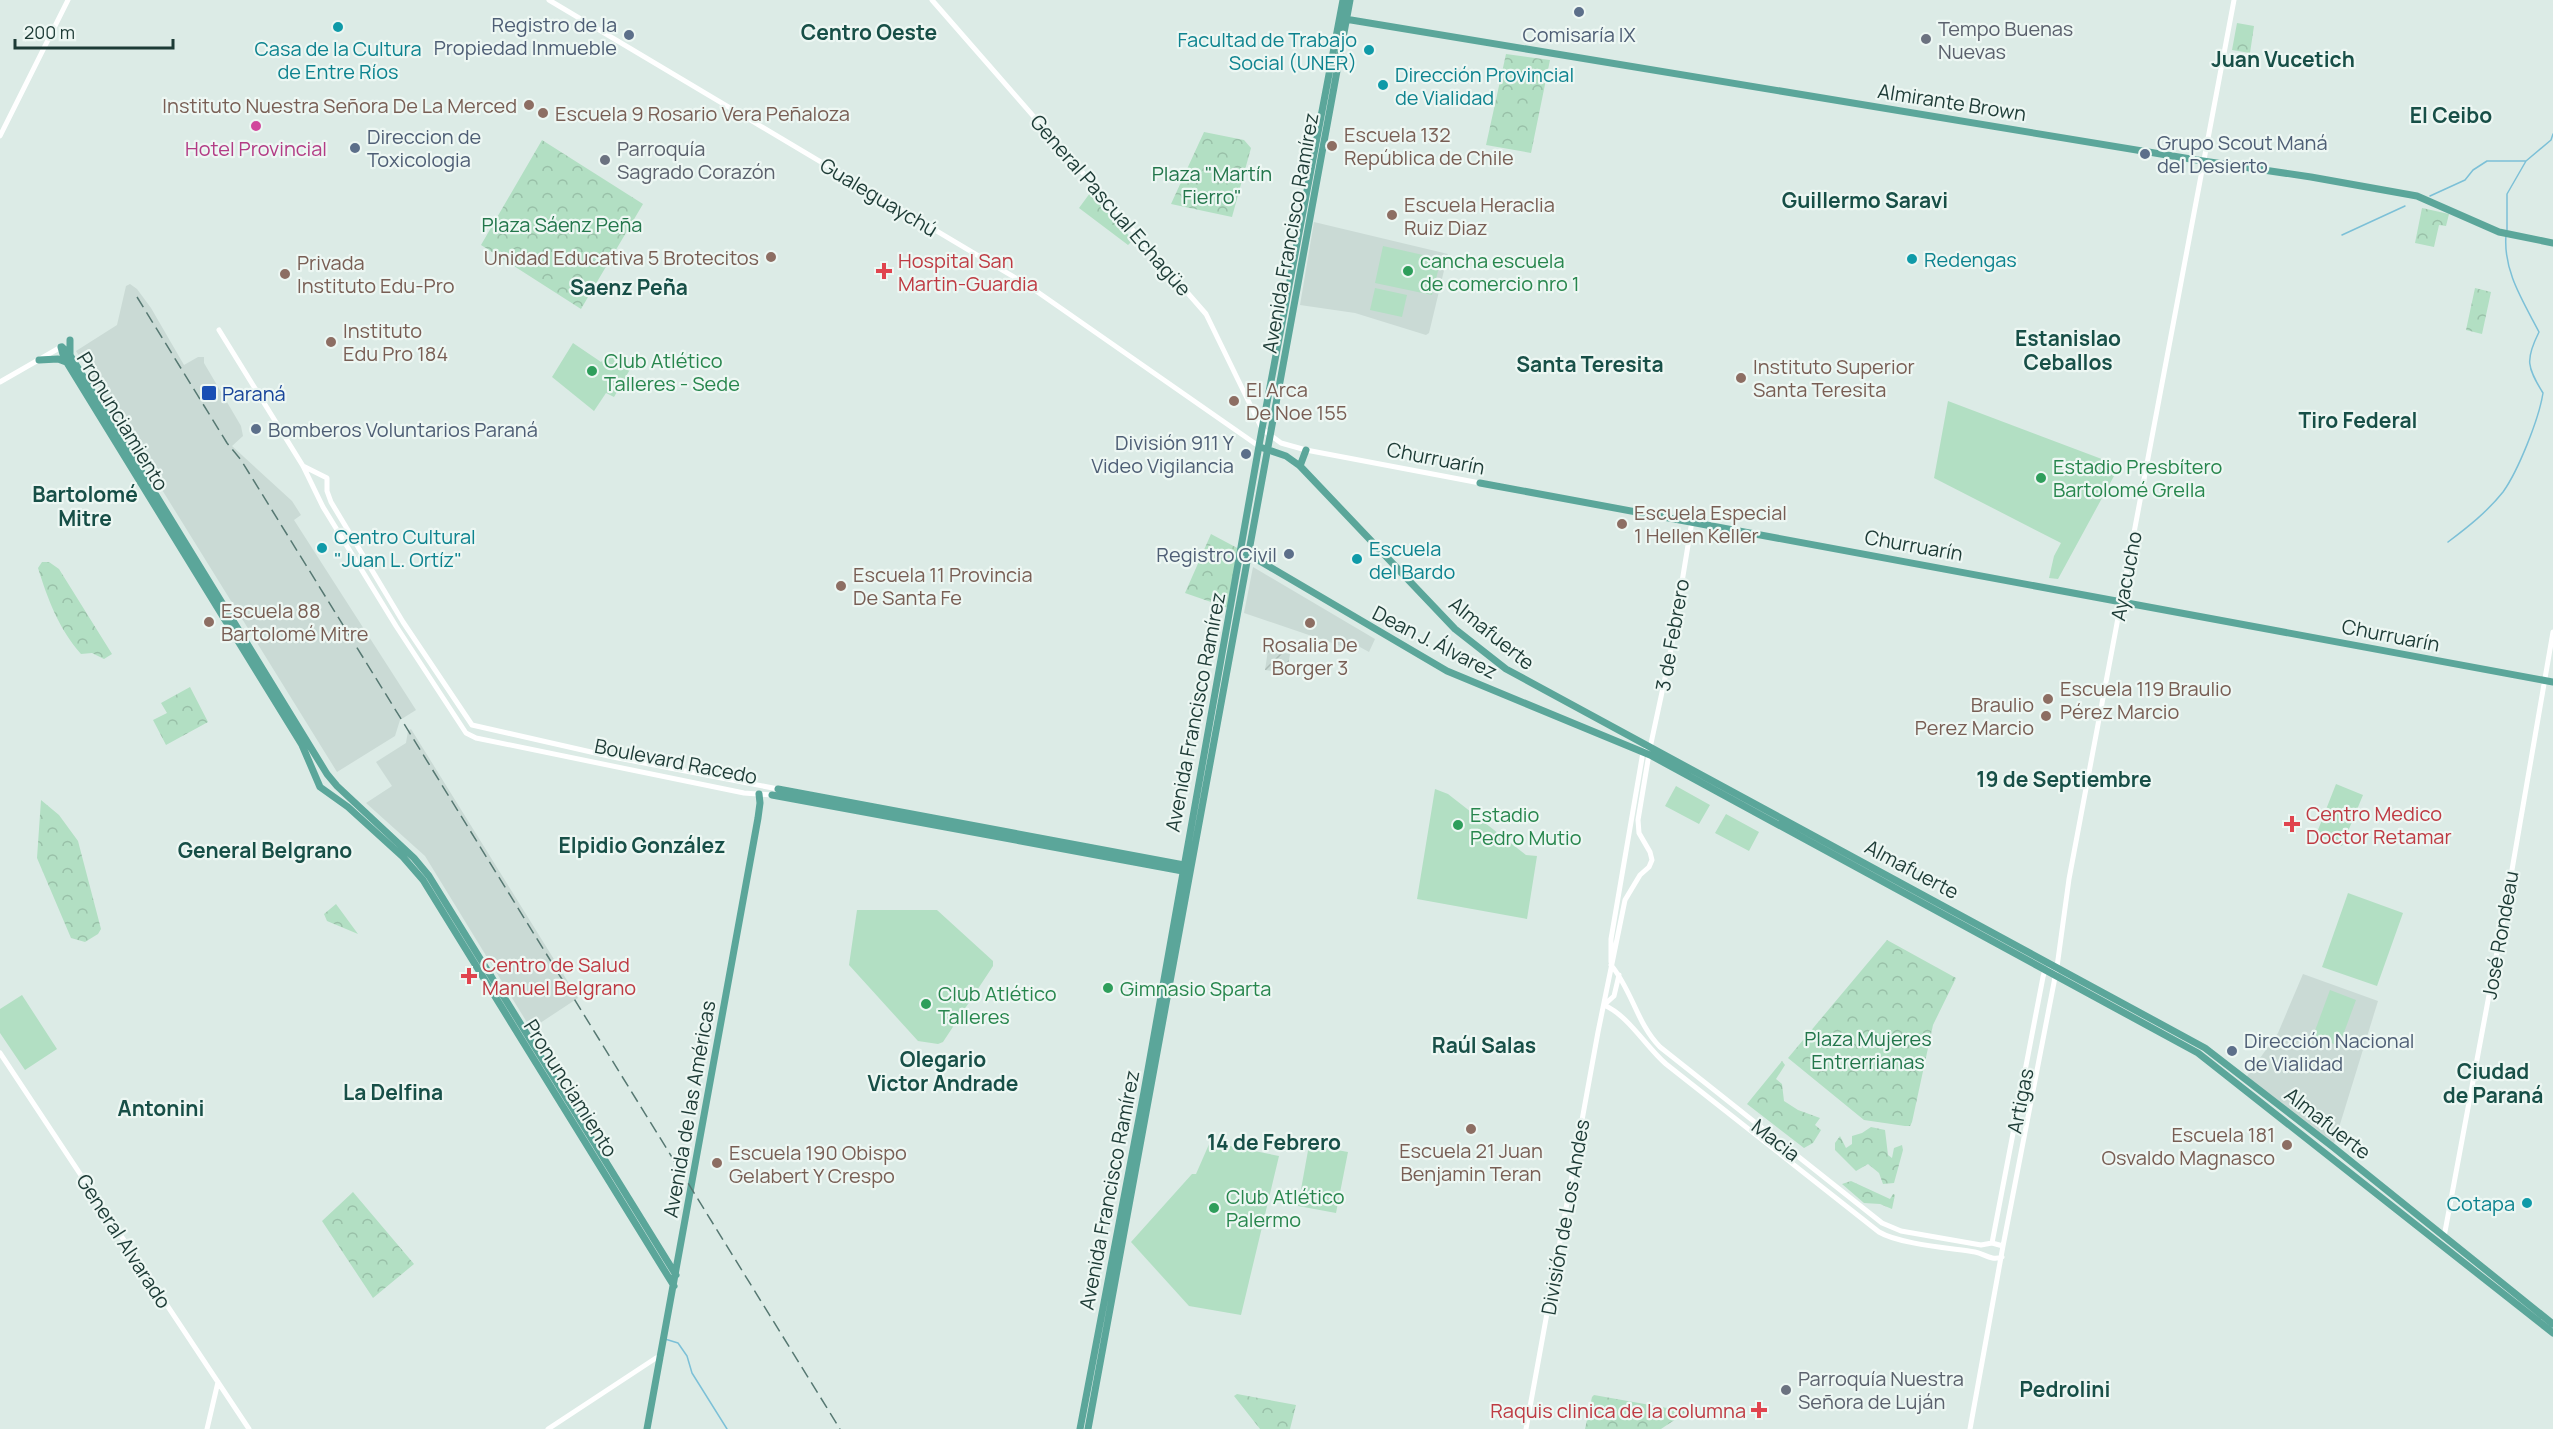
<svg xmlns="http://www.w3.org/2000/svg" width="2553" height="1429" viewBox="0 0 2553 1429" font-family="Manrope,sans-serif">
	<defs>
		<pattern id="industrial-furrows" width="10" height="10" patternUnits="userSpaceOnUse" patternTransform="scale(1.5)"><rect width="10" height="10" fill="#cadad5"/><path d="M-1 1l2-2M0 10L10 0M9 11l2-2" fill="none" stroke="#adbcb7"/></pattern>
		<pattern id="forest-crowns" width="20" height="18" patternUnits="userSpaceOnUse" patternTransform="scale(1.5)"><rect width="20" height="18" fill="#b2dfc3"/><path d="M2 6a3 3 0 1 1 6 0M12 15a3 3 0 1 1 6 0" fill="none" stroke="#99c0a8"/></pattern>
	</defs>
	<rect width="100%" height="100%" fill="#dcebe6"/>
	<path fill="#cadad5" d="M1314,222l134,32 -19,79 -3,2 -71,-22 -55,-8z
		M130,284l7,5 14,19 33,57 14,-8h6v6l37,63 2,10 -11,10 60,55 9,14 -7,5 122,190 -16,10 -5,16 -58,36 -261,-421 41,-26 9,-39z
		M1253,567l122,72 -6,13 -20,-11 -2,7 -103,-35z
		M411,729l167,269 -47,31 -106,-173 -59,-53 26,-17 -16,-24 30,-19 2,-12z
		M2303,974l75,27 -45,146 -88,-68 33,-46z"/>
	<path fill="url(#industrial-furrows)" d="M1268,650l22,4 -3,19 -22,-3z"/>
	<path fill="url(#forest-crowns)" d="M2237,23l17,3 -4,27 -18,-3z
		M1506,54l44,6 -19,93 -45,-8z
		M1204,132l40,8 7,8 -19,69 -61,-13z
		M542,140l101,64 -62,105 -100,-64z
		M1090,193l43,47 -5,5 -49,-37z
		M2422,208l27,6 -3,12 -7,-1 -5,22 -19,-4z
		M2475,288l16,4 -9,42 -16,-4z
		M1211,534l30,16 -10,59 -46,-16z
		M42,562h7l10,7 53,85 -8,5 -12,-6 -11,1c-22,-25 -33,-54 -43,-86z
		M190,687l18,35 -42,23 -13,-25 14,-7 -6,-10z
		M41,800l18,15 19,26 23,88 -3,5 -13,8 -14,-4 -34,-80z
		M336,904l22,30 -31,-13 -3,-7z
		M1887,940l69,38 -23,47 -21,97 -2,4h-5l-41,-6 -76,-62z
		M1782,1061l3,4 -9,14 6,5 2,17 14,9 22,8 -5,7 6,5 -8,13 -9,5 -57,-44z
		M1871,1127l14,3 3,25 4,3 2,-10 8,-3 1,5 -9,33 -11,1 -4,-11 -11,-9 -12,7 -21,-21v-7l5,-7 6,12 6,-4v-8l10,-3z
		M1851,1181l39,18 3,-5 2,1 -3,14 -12,-5 -16,-1 -22,-19z
		M353,1192l61,72 -41,34 -51,-77z
		M1237,1394l59,11 -6,24h-30l-26,-33z
		M1594,1395l90,16 1,2 -24,16h-76l7,-32z"/>
	<path fill="#b2dfc3" d="M1383,246l58,13 -9,36 -57,-12z
		M1375,288l32,7 -5,22 -32,-7z
		M573,343l28,19 8,-8 23,12 -18,31 -8,-4 -12,18 -42,-34z
		M1948,401l159,60 -3,10 10,5 -56,103 -9,-1 5,-22 7,-13 -127,-65z
		M2336,784l27,11 -21,51 -26,-11z
		M1676,786l34,19 -11,19 -34,-18z
		M1435,789l13,5 78,61 11,1 -10,63 -110,-20z
		M1726,814l33,18 -10,19 -34,-18z
		M2348,893l55,20 -26,73 -55,-19z
		M857,910h80l56,51v5l-50,76 -5,2 -20,-3 -69,-76z
		M2330,990l26,10 -17,46 -26,-10z
		M22,995l35,54 -32,21 -25,-37v-24z
		M1210,1142l69,14 -38,159 -52,-9 -58,-64 61,-68h4z
		M1309,1145l39,7 -12,61 -38,-7z"/>
	<g fill="none" stroke-linecap="round" stroke-linejoin="round">
		<path stroke="#7cc0d7" stroke-width="1.5" d="M2430,196l35,-16 8,-10 14,-9h39
			M2507,230v-36l19,-33 25,-21 2,-6
			M2342,235l63,-29
			M2448,542c20,-15 39,-30 55,-50 15,-21 36,-73 40,-99 -16,-26 -18,-33 -4,-61 -16,-31 -36,-61 -33,-97
			M665,1339l13,4 9,13 5,17 35,56"/>
		<path stroke="#fff" stroke-width="5" d="M549,0l480,286 231,161
			M932,0l274,314 56,115 19,14 25,7 174,33
			M0,136l68,-136
			M219,330l84,136 20,41 73,119 70,107 10,5 268,55 28,2
			M0,382l61,-35
			M303,466l24,12v13l4,11 72,120 69,103 141,32 165,32
			M1611,962v-23l32,-187 3,-2
			M1611,965c21,25 26,59 49,82l222,176 19,8 80,14 11,-2 11,3 -33,183
			M1604,1005c25,11 42,42 62,59l213,168c20,12 71,16 96,20 10,2 16,9 27,5
			M1604,1005l10,-9 5,-21
			M0,1053l249,376
			M2444,1237l64,-344 45,-261
			M1992,1243l51,-266 2,-7 12,-3
			M2003,1246l54,-279 12,-88 165,-879
			M207,1429l11,-47
			M548,1429l108,-71 5,-1
			M1526,1429l72,-397 27,-132 15,-25 9,-8 3,-7 -2,-8 -11,-19 -1,-13 12,-72 20,-93 22,-134"/>
		<path stroke="#5ba69a" stroke-width="7" d="M1345,19l858,142 108,16 106,19 82,36 54,11
			M70,340v15
			M61,347l3,11 238,387 18,42 28,20 55,50 20,23 251,406
			M62,347l8,8 257,419 10,12 77,72 15,18 247,399
			M39,360l19,-1 8,3
			M1260,447l26,9 14,10 155,163 51,40 699,379 128,99 220,177
			M1300,466l6,-16
			M1480,483l1073,199
			M1241,550l206,121 203,84 548,298 355,280
			M778,789l406,76
			M772,795l416,77
			M647,1429l111,-611 2,-15 -1,-9
			M1080,1429l64,-337 118,-663 81,-429
			M1088,1429l262,-1429"/>
		<path stroke="#567872" stroke-width="1.5" stroke-dasharray="12 6" stroke-linecap="butt" d="M137,297l90,146 14,17 599,969"/>
	</g>
	<g fill="#5c6f8a" stroke="#edf7f3" stroke-width="2">
		<circle cx="1579" cy="12" r="6"/>
		<circle cx="629" cy="35" r="6"/>
		<circle cx="355" cy="148" r="6"/>
		<circle cx="2145" cy="154" r="6"/>
		<circle cx="256" cy="429" r="6"/>
		<circle cx="1246" cy="454" r="6"/>
		<circle cx="1289" cy="554" r="6"/>
		<circle cx="2232" cy="1051" r="6"/>
	</g>
	<g fill="#0f9aa8" stroke="#edf7f3" stroke-width="2">
		<circle cx="338" cy="27" r="6"/>
		<circle cx="1369" cy="50" r="6"/>
		<circle cx="1383" cy="85" r="6"/>
		<circle cx="1912" cy="259" r="6"/>
		<circle cx="322" cy="548" r="6"/>
		<circle cx="1357" cy="559" r="6"/>
		<circle cx="2527" cy="1203" r="6"/>
	</g>
	<g fill="#6b7280" stroke="#edf7f3" stroke-width="2">
		<circle cx="1926" cy="39" r="6"/>
		<circle cx="605" cy="160" r="6"/>
		<circle cx="1786" cy="1390" r="6"/>
	</g>
	<g fill="#8d6e63" stroke="#edf7f3" stroke-width="2">
		<circle cx="529" cy="105" r="6"/>
		<circle cx="543" cy="113" r="6"/>
		<circle cx="1332" cy="146" r="6"/>
		<circle cx="1392" cy="215" r="6"/>
		<circle cx="771" cy="257" r="6"/>
		<circle cx="285" cy="274" r="6"/>
		<circle cx="331" cy="342" r="6"/>
		<circle cx="1741" cy="378" r="6"/>
		<circle cx="1234" cy="401" r="6"/>
		<circle cx="1622" cy="524" r="6"/>
		<circle cx="841" cy="586" r="6"/>
		<circle cx="209" cy="622" r="6"/>
		<circle cx="1310" cy="623" r="6"/>
		<circle cx="2048" cy="699" r="6"/>
		<circle cx="2046" cy="716" r="6"/>
		<circle cx="1471" cy="1129" r="6"/>
		<circle cx="2287" cy="1145" r="6"/>
		<circle cx="717" cy="1163" r="6"/>
	</g>
	<circle fill="#d1479c" stroke="#edf7f3" stroke-width="2" cx="256" cy="126" r="6"/>
	<g fill="#e0444e" stroke="#edf7f3" stroke-width="2">
		<path d="M881 262h6v6h6v6h-6v6h-6v-6h-6v-6h6z"/>
		<path d="M2289 815h6v6h6v6h-6v6h-6v-6h-6v-6h6z"/>
		<path d="M466 967h6v6h6v6h-6v6h-6v-6h-6v-6h6z"/>
		<path d="M1756 1401h6v6h6v6h-6v6h-6v-6h-6v-6h6z"/>
	</g>
	<g fill="#2e9e5b" stroke="#edf7f3" stroke-width="2">
		<circle cx="1408" cy="271" r="6"/>
		<circle cx="592" cy="371" r="6"/>
		<circle cx="2041" cy="478" r="6"/>
		<circle cx="1458" cy="825" r="6"/>
		<circle cx="1108" cy="988" r="6"/>
		<circle cx="926" cy="1004" r="6"/>
		<circle cx="1214" cy="1208" r="6"/>
	</g>
	<rect fill="#1a4fb4" stroke="#edf7f3" stroke-width="2" x="201" y="385" width="16" height="16" rx="3"/>
	<g text-anchor="middle" dominant-baseline="central" stroke-width="4.5" stroke-linejoin="round" paint-order="stroke">
		<g font-size="20" fill="#4e5e75" stroke="#edf7f3" text-anchor="start">
			<text x="617" y="24" text-anchor="end">Registro de la<tspan x="617" dy="23">Propiedad Inmueble</tspan></text>
			<text x="1579" y="34" text-anchor="middle">Comisaría IX</text>
			<text x="367" y="136">Direccion de<tspan x="367" dy="23">Toxicologia</tspan></text>
			<text x="2157" y="142">Grupo Scout Maná<tspan x="2157" dy="23">del Desierto</tspan></text>
			<text x="268" y="429">Bomberos Voluntarios Paraná</text>
			<text x="1234" y="442" text-anchor="end">División 911 Y<tspan x="1234" dy="23">Video Vigilancia</tspan></text>
			<text x="1277" y="554" text-anchor="end">Registro Civil</text>
			<text x="2244" y="1040">Dirección Nacional<tspan x="2244" dy="23">de Vialidad</tspan></text>
		</g>
		<g font-size="20" fill="#5b616d" stroke="#edf7f3" text-anchor="start">
			<text x="1938" y="28">Tempo Buenas<tspan x="1938" dy="23">Nuevas</tspan></text>
			<text x="617" y="148">Parroquía<tspan x="617" dy="23">Sagrado Corazón</tspan></text>
			<text x="1798" y="1378">Parroquía Nuestra<tspan x="1798" dy="23">Señora de Luján</tspan></text>
		</g>
		<g font-size="20" fill="#0d838f" stroke="#edf7f3" text-anchor="start">
			<text x="1357" y="39" text-anchor="end">Facultad de Trabajo<tspan x="1357" dy="23">Social (UNER)</tspan></text>
			<text x="338" y="48" text-anchor="middle">Casa de la Cultura<tspan x="338" dy="23">de Entre Ríos</tspan></text>
			<text x="1395" y="74">Dirección Provincial<tspan x="1395" dy="23">de Vialidad</tspan></text>
			<text x="1924" y="259">Redengas</text>
			<text x="334" y="536">Centro Cultural<tspan x="334" dy="23">"Juan L. Ortíz"</tspan></text>
			<text x="1369" y="548">Escuela<tspan x="1369" dy="23">del Bardo</tspan></text>
			<text x="2515" y="1203" text-anchor="end">Cotapa</text>
		</g>
		<g font-size="20" fill="#1d3b36" stroke="#edf7f3">
			<text transform="translate(1952 102) rotate(9)">Almirante Brown</text>
			<text transform="translate(879 197) rotate(31)">Gualeguaychú</text>
			<text transform="translate(1111 205) rotate(49)">General Pascual Echagüe</text>
			<text transform="translate(1290 233) rotate(-80)">Avenida Francisco Ramírez</text>
			<text transform="translate(123 421) rotate(59)">Pronunciamiento</text>
			<text transform="translate(1436 458) rotate(11)">Churruarín</text>
			<text transform="translate(1914 545) rotate(10)">Churruarín</text>
			<text transform="translate(2126 576) rotate(-79)">Ayacucho</text>
			<text transform="translate(1492 633) rotate(39)">Almafuerte</text>
			<text transform="translate(1672 635) rotate(-80)">3 de Febrero</text>
			<text transform="translate(2391 635) rotate(11)">Churruarín</text>
			<text transform="translate(1435 642) rotate(27)">Dean J. Álvarez</text>
			<text transform="translate(1195 712) rotate(-79)">Avenida Francisco Ramírez</text>
			<text transform="translate(676 761) rotate(11)">Boulevard Racedo</text>
			<text transform="translate(1912 869) rotate(28)">Almafuerte</text>
			<text transform="translate(2500 935) rotate(-80)">José Rondeau</text>
			<text transform="translate(571 1088) rotate(58)">Pronunciamiento</text>
			<text transform="translate(2020 1101) rotate(-79)">Artigas</text>
			<text transform="translate(689 1109) rotate(-80)">Avenida de las Américas</text>
			<text transform="translate(2328 1123) rotate(38)">Almafuerte</text>
			<text transform="translate(1776 1140) rotate(38)">Macia</text>
			<text transform="translate(1109 1190) rotate(-79)">Avenida Francisco Ramírez</text>
			<text transform="translate(1565 1217) rotate(-80)">División de Los Andes</text>
			<text transform="translate(124 1241) rotate(57)">General Alvarado</text>
		</g>
		<g font-size="20" fill="#785e54" stroke="#edf7f3" text-anchor="start">
			<text x="517" y="105" text-anchor="end">Instituto Nuestra Señora De La Merced</text>
			<text x="555" y="113">Escuela 9 Rosario Vera Peñaloza</text>
			<text x="1344" y="134">Escuela 132<tspan x="1344" dy="23">República de Chile</tspan></text>
			<text x="1404" y="204">Escuela Heraclia<tspan x="1404" dy="23">Ruiz Diaz</tspan></text>
			<text x="759" y="257" text-anchor="end">Unidad Educativa 5 Brotecitos</text>
			<text x="297" y="262">Privada<tspan x="297" dy="23">Instituto Edu-Pro</tspan></text>
			<text x="343" y="330">Instituto<tspan x="343" dy="23">Edu Pro 184</tspan></text>
			<text x="1753" y="366">Instituto Superior<tspan x="1753" dy="23">Santa Teresita</tspan></text>
			<text x="1246" y="389">El Arca<tspan x="1246" dy="23">De Noe 155</tspan></text>
			<text x="1634" y="512">Escuela Especial<tspan x="1634" dy="23">1 Hellen Keller</tspan></text>
			<text x="853" y="574">Escuela 11 Provincia<tspan x="853" dy="23">De Santa Fe</tspan></text>
			<text x="221" y="610">Escuela 88<tspan x="221" dy="23">Bartolomé Mitre</tspan></text>
			<text x="1310" y="644" text-anchor="middle">Rosalia De<tspan x="1310" dy="23">Borger 3</tspan></text>
			<text x="2060" y="688">Escuela 119 Braulio<tspan x="2060" dy="23">Pérez Marcio</tspan></text>
			<text x="2034" y="704" text-anchor="end">Braulio<tspan x="2034" dy="23">Perez Marcio</tspan></text>
			<text x="2275" y="1134" text-anchor="end">Escuela 181<tspan x="2275" dy="23">Osvaldo Magnasco</tspan></text>
			<text x="1471" y="1150" text-anchor="middle">Escuela 21 Juan<tspan x="1471" dy="23">Benjamin Teran</tspan></text>
			<text x="729" y="1152">Escuela 190 Obispo<tspan x="729" dy="23">Gelabert Y Crespo</tspan></text>
		</g>
		<g font-size="20" fill="#b23c85" stroke="#edf7f3">
			<text x="256" y="148">Hotel Provincial</text>
		</g>
		<g font-size="20" fill="#22764b" stroke="#edf7f3">
			<text x="1212" y="173">Plaza "Martín<tspan x="1212" dy="23">Fierro"</tspan></text>
			<text x="562" y="224">Plaza Sáenz Peña</text>
			<text x="1868" y="1038">Plaza Mujeres<tspan x="1868" dy="23">Entrerrianas</tspan></text>
		</g>
		<g font-size="20" fill="#be3a42" stroke="#edf7f3" text-anchor="start">
			<text x="898" y="260">Hospital San<tspan x="898" dy="23">Martin-Guardia</tspan></text>
			<text x="2306" y="813">Centro Medico<tspan x="2306" dy="23">Doctor Retamar</tspan></text>
			<text x="482" y="964">Centro de Salud<tspan x="482" dy="23">Manuel Belgrano</tspan></text>
			<text x="1746" y="1410" text-anchor="end">Raquis clinica de la columna</text>
		</g>
		<g font-size="20" fill="#27864d" stroke="#edf7f3" text-anchor="start">
			<text x="1420" y="260">cancha escuela<tspan x="1420" dy="23">de comercio nro 1</tspan></text>
			<text x="604" y="360">Club Atlético<tspan x="604" dy="23">Talleres - Sede</tspan></text>
			<text x="2053" y="466">Estadio Presbítero<tspan x="2053" dy="23">Bartolomé Grella</tspan></text>
			<text x="1470" y="814">Estadio<tspan x="1470" dy="23">Pedro Mutio</tspan></text>
			<text x="1120" y="988">Gimnasio Sparta</text>
			<text x="938" y="993">Club Atlético<tspan x="938" dy="23">Talleres</tspan></text>
			<text x="1226" y="1196">Club Atlético<tspan x="1226" dy="23">Palermo</tspan></text>
		</g>
		<g font-size="20" fill="#164399" stroke="#edf7f3" text-anchor="start">
			<text x="222" y="393">Paraná</text>
		</g>
		<g font-size="21" font-weight="bold" fill="#174f47" stroke="#edf7f3">
			<text x="869" y="32">Centro Oeste</text>
			<text x="2283" y="59">Juan Vucetich</text>
			<text x="2451" y="115">El Ceibo</text>
			<text x="1865" y="200">Guillermo Saravi</text>
			<text x="629" y="287">Saenz Peña</text>
			<text x="2068" y="338">Estanislao<tspan x="2068" dy="24">Ceballos</tspan></text>
			<text x="1590" y="364">Santa Teresita</text>
			<text x="2358" y="420">Tiro Federal</text>
			<text x="85" y="494">Bartolomé<tspan x="85" dy="24">Mitre</tspan></text>
			<text x="2064" y="779">19 de Septiembre</text>
			<text x="642" y="845">Elpidio González</text>
			<text x="265" y="850">General Belgrano</text>
			<text x="1484" y="1045">Raúl Salas</text>
			<text x="943" y="1059">Olegario<tspan x="943" dy="24">Victor Andrade</tspan></text>
			<text x="2493" y="1071">Ciudad<tspan x="2493" dy="24">de Paraná</tspan></text>
			<text x="393" y="1092">La Delfina</text>
			<text x="161" y="1108">Antonini</text>
			<text x="1274" y="1142">14 de Febrero</text>
			<text x="2065" y="1389">Pedrolini</text>
		</g>
	</g>
	<path d="M15 39v9h158v-9" fill="none" stroke="#1d3b36" stroke-width="3"/>
	<text x="24" y="39" font-size="18" fill="#1d3b36" stroke="#edf7f3" stroke-width="4.5" paint-order="stroke">200 m</text>
</svg>
